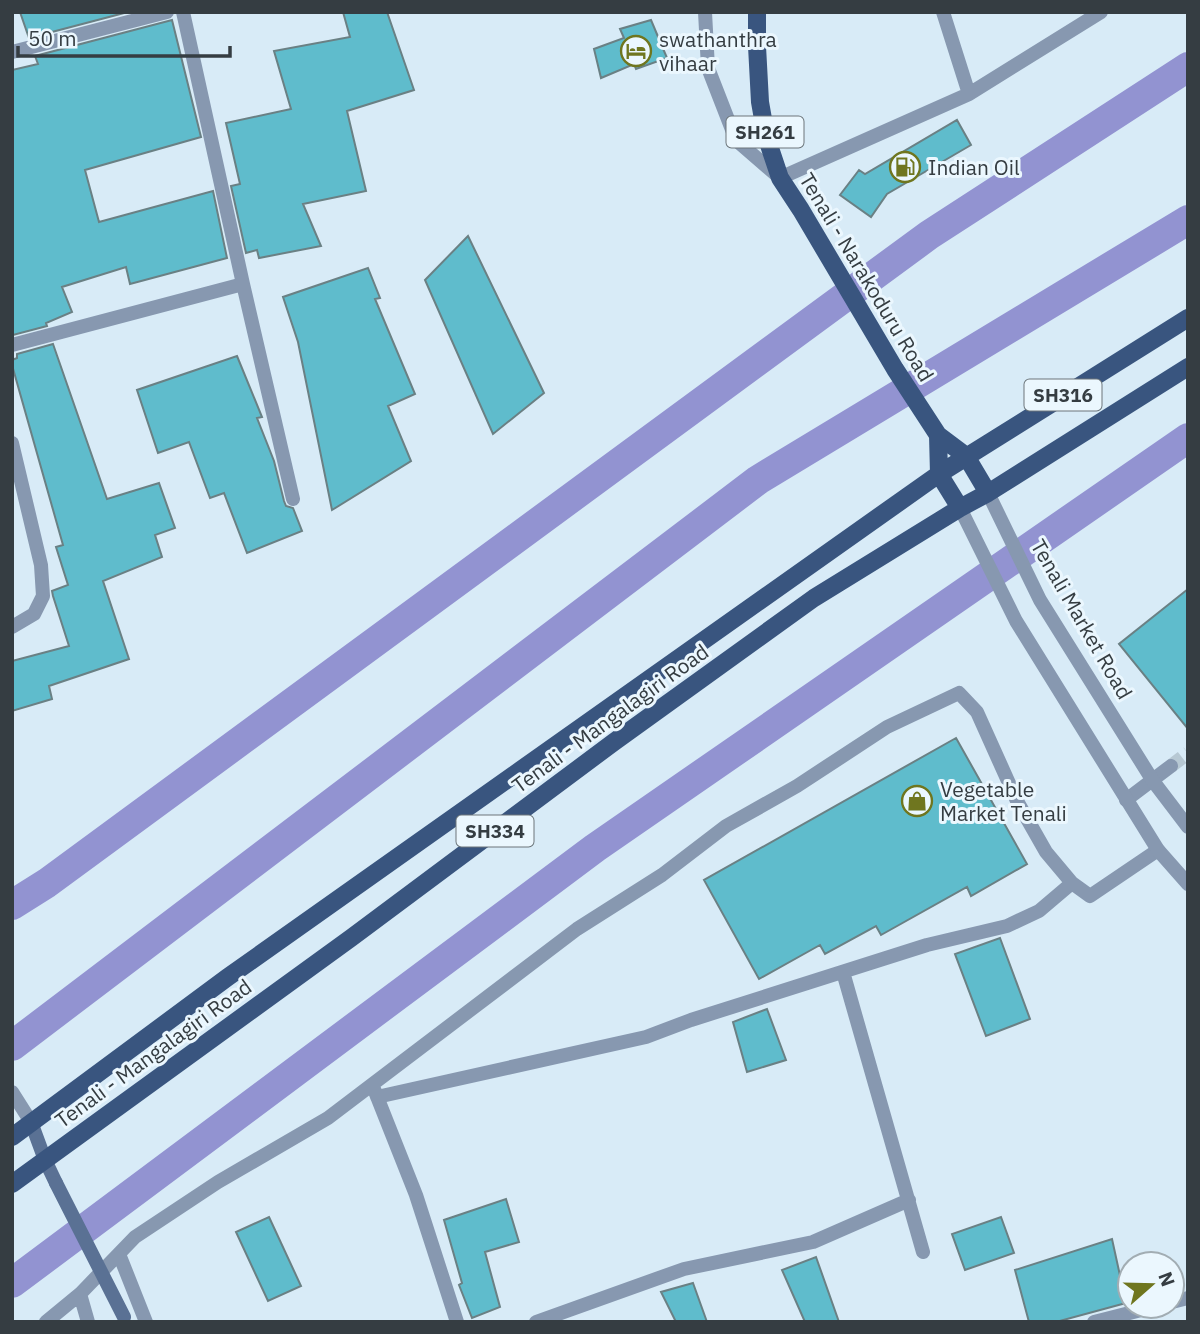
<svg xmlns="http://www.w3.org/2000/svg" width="1200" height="1334" viewBox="0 0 1200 1334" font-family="'IBM Plex Sans',sans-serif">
	<rect width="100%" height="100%" fill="#d8ebf7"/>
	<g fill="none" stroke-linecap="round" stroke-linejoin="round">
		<path stroke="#9293d1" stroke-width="30" d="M12,905l35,-22 882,-648 259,-168
			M12,1046l746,-566 430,-260
			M12,1283l583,-435 593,-410"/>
	</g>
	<path fill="#5fbccc" stroke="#6a8084" stroke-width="2" d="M20,12h108l-99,26z
		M343,12h44l27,78 -67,21 19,80 -63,13 18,42 -62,12 -2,-8 -11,3 -15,-67 9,-2 -14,-61 65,-14 -17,-58 76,-14z
		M172,20l29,117 -116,33 14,52 114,-31 14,67 -97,26 -4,-17 -64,20 10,25 -26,11 1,3 -34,9 -1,-265 26,-6 -3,-8z
		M651,20l16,38 -31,11 -2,-5 -33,14 -7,-29 30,-11 -4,-9z
		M957,120l14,25 -84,49 -16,23 -31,-22 19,-25 6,4z
		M468,236l76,157 -51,41 -68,-154z
		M368,268l12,30 -5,1 40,95 -27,12 23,55 -79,49 -34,-168 -15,-45z
		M53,344l54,155 52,-16 16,45 -20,7 7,22 -59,24 26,78 -80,27 3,13 -40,12v-50l57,-15 -16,-50 -1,-5 16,-6 -12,-38 7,-2 -51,-180v-5l5,-2v-4z
		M237,356l25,61 -5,1 17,43 10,40 2,5 7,2 9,23 -55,22 -23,-60 -14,5 -21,-56 -31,11 -21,-63z
		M1188,589v140l-69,-85z
		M956,738l71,126 -56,32 -4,-9 -86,48 -5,-9 -51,28 -5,-9 -61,34 -55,-99z
		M1000,938l30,81 -44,17 -31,-82z
		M767,1009l19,51 -39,12 -14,-50z
		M506,1199l13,43 -34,10 15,55 -28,11 -13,-33 3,-2 -18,-63z
		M269,1217l32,69 -33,15 -32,-69z
		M1001,1217l13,36 -49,17 -13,-36z
		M1112,1239l14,64 -70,19h-27l-14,-52z
		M816,1257l23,65h-34l-23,-52z
		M693,1283l14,39h-31l-15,-30z"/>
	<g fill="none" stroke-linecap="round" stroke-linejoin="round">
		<path stroke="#b7c8d3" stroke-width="14" stroke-dasharray="14 7" stroke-linecap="butt" d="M1171,766l17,-13"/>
		<path stroke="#8798b0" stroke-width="14" d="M183,12l60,272 50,215
			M705,12l3,56 28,72 44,38 189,-84 132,-82
			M943,12l26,82
			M12,52l155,-40
			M12,345l231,-61
			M12,443l29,122 2,31 -9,18 -22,13
			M1126,800l45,-34
			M843,972l80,280
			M374,1089l42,106 41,127
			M12,1092l19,30
			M377,1097l269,-60 45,-17 236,-75 80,-19 32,-15 33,-28
			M119,1254l27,68
			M80,1294l8,28
			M1172,1302l16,-4
			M46,1322l34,-28 55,-57 83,-55 110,-64 249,-189 85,-54 64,-49 71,-40 90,-59 72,-34 18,19 40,89 29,51 26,31 18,13 68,-46
			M536,1322l148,-53 129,-27 96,-42
			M1094,1322l63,-16"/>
		<path stroke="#8798b0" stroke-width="14" d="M988,493l52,107 113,181 35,46
			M960,508l56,113 142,229 30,34"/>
		<path stroke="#5a7194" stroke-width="14" d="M31,1122l14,38 11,23"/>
		<path stroke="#39557f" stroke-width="18" d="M757,12v34l3,56 6,34 14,42 21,32 94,159 43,66 28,21 22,37
			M938,435l1,39 21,34
			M12,1137l216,-160 711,-503 249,-156
			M12,1184l339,-246 263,-196 200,-144 146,-90 28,-15 200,-126"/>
		<path stroke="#5a7194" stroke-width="14" d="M56,1183l68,134"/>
	</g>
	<defs>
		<g id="hotel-ring" transform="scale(1.575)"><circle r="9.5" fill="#ebf7fe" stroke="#6f761f" stroke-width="1.5"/><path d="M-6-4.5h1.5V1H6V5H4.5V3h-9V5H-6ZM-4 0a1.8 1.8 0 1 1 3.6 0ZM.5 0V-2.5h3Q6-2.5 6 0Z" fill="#6f761f"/></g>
		<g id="fuel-ring" transform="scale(1.575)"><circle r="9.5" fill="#ebf7fe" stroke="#6f761f" stroke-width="1.5"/><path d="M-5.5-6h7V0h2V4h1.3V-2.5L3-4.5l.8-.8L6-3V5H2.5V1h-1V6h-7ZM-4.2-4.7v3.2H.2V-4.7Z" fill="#6f761f"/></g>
		<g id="shop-ring" transform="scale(1.575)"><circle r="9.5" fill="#ebf7fe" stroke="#6f761f" stroke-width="1.5"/><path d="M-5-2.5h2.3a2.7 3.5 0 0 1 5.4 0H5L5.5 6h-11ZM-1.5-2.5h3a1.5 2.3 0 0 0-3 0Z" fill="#6f761f"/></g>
	</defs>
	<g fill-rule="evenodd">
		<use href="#hotel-ring" x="636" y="51"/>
		<use href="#fuel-ring" x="905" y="167"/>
		<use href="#shop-ring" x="917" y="801"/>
	</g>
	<g text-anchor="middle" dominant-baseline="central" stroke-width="6" stroke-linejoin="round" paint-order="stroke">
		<g fill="#ebf7fe" stroke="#6c757a" stroke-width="2">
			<rect x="726.5" y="116.5" width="77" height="31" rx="5"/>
			<rect x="1024.5" y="379.5" width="77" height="31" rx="5"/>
			<rect x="456.5" y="815.5" width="77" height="31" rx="5"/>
		</g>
		<g font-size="19" font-weight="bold" fill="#353d42">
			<text x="765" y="132">SH261</text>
			<text x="1063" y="395">SH316</text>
			<text x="495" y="831">SH334</text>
		</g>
		<g font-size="21" fill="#353d42" stroke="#ebf7fe" text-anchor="start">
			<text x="659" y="39">swathanthra<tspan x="659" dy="24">vihaar</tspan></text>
			<text x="928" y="167">Indian Oil</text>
			<text x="940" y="789">Vegetable<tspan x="940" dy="24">Market Tenali</tspan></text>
		</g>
		<g font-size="21" fill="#353d42" stroke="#ebf7fe">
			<text transform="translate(867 277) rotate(59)">Tenali - Narakoduru Road</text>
			<text transform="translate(1082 619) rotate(60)">Tenali Market Road</text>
			<text transform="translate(610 718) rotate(-36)">Tenali - Mangalagiri Road</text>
			<text transform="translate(153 1053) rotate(-36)">Tenali - Mangalagiri Road</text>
		</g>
	</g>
	<rect width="1200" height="1334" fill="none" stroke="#353d42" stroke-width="28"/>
	<g transform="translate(1151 1285) rotate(70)"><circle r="33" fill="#ebf7fe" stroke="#a2adb3" stroke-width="2"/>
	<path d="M0-5L12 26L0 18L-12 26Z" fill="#6f761f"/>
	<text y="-10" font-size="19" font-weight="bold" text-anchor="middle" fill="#353d42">N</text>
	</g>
	<path d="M18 46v10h212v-10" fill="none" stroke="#353d42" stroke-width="3.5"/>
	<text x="28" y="46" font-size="21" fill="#353d42" stroke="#ebf7fe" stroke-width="5" paint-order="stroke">50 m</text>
</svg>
